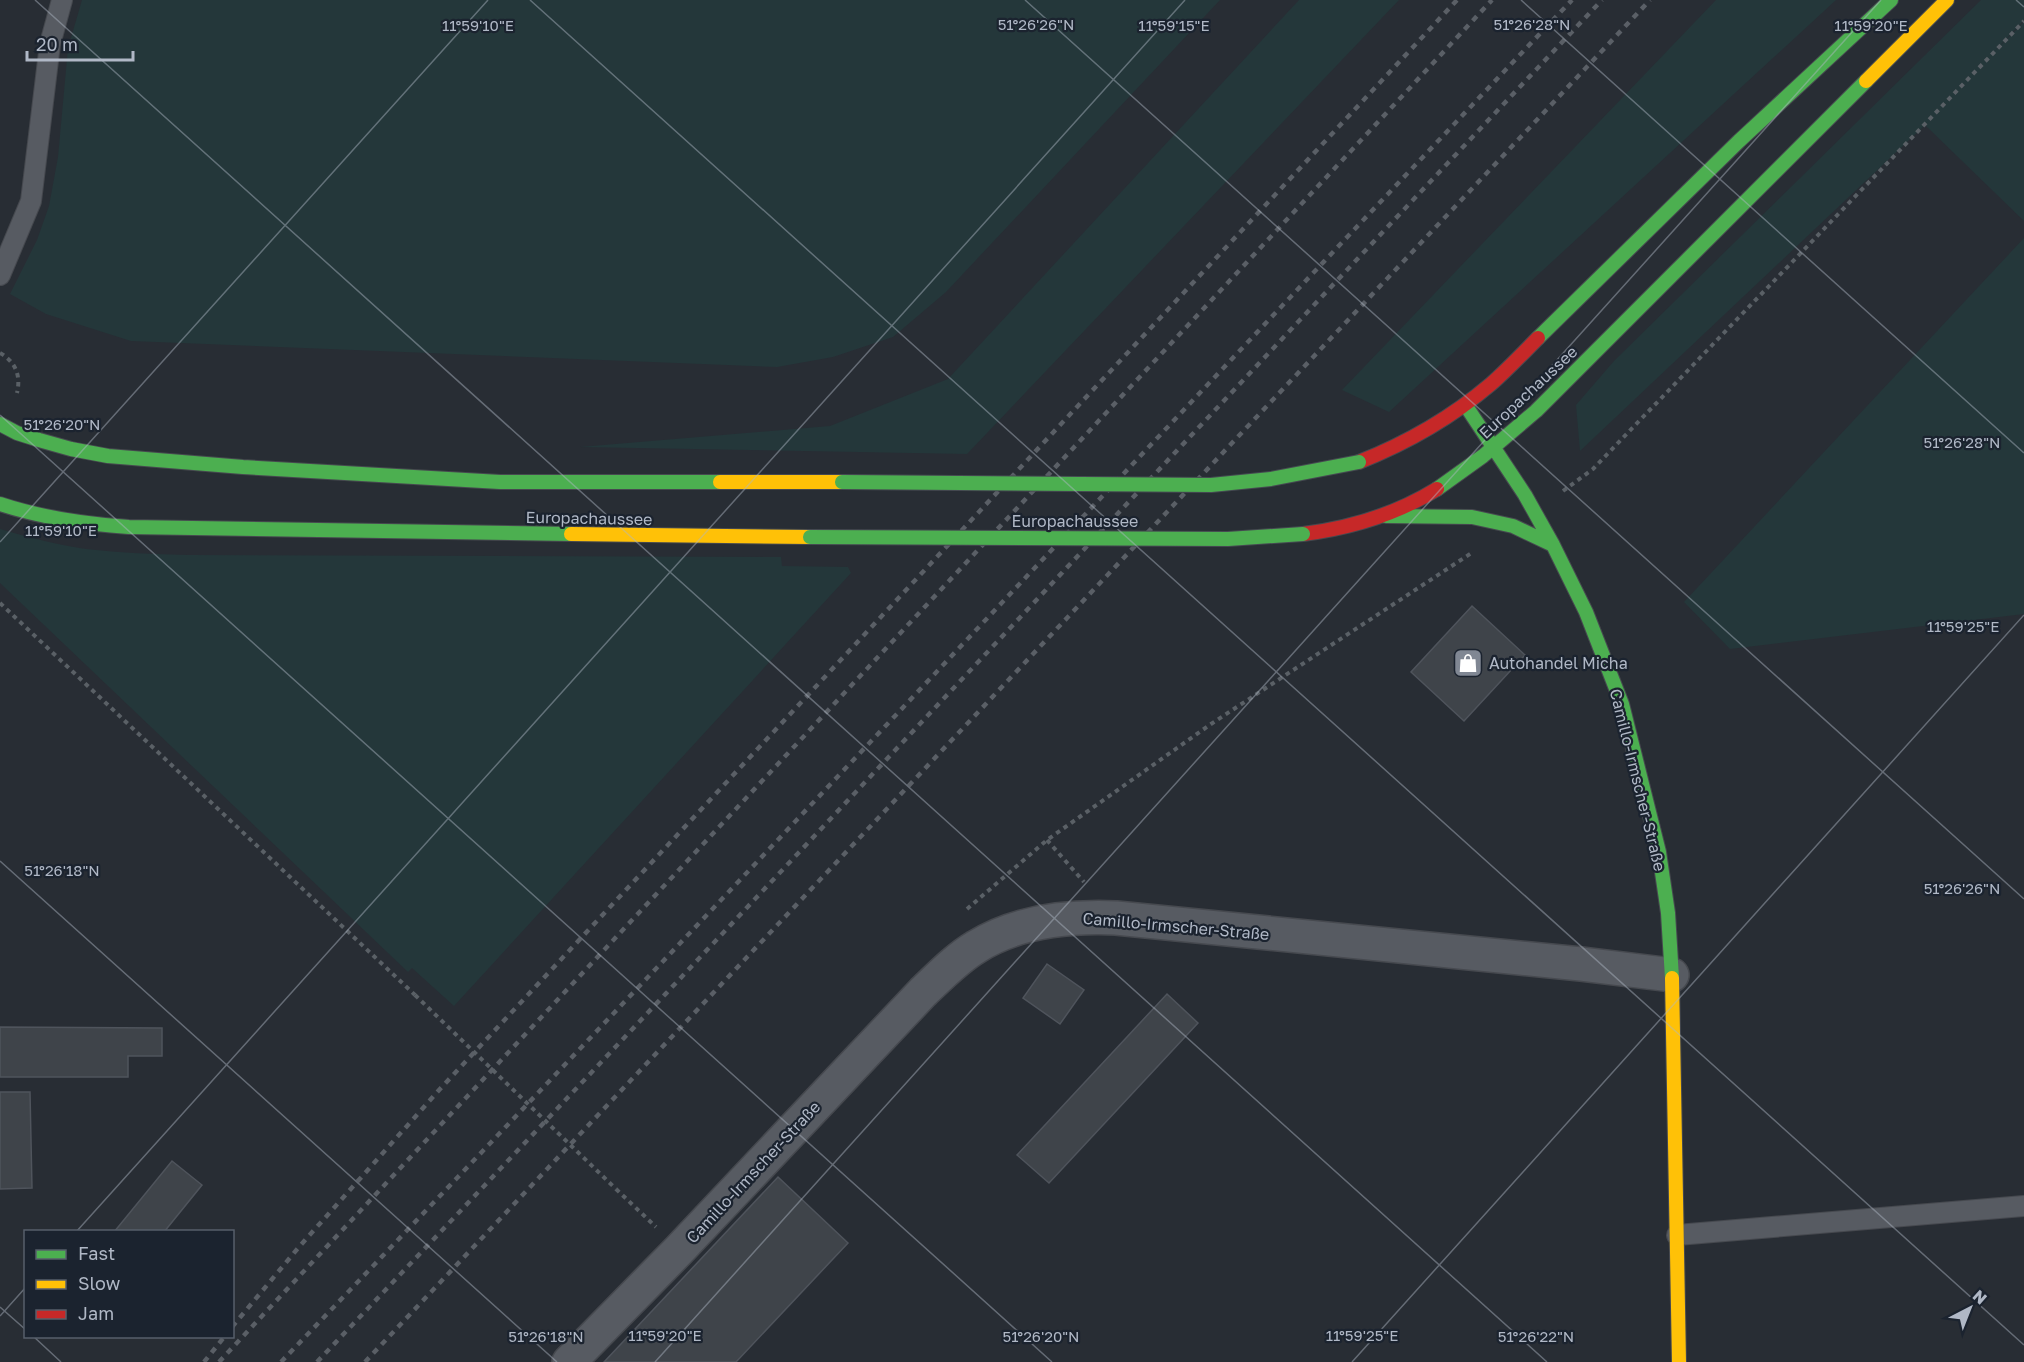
<svg xmlns="http://www.w3.org/2000/svg" width="2024" height="1362" viewBox="0 0 2024 1362" font-family="'Golos Text',sans-serif">
	<rect width="100%" height="100%" fill="#282d34"/>
	<path fill="#24373a" d="M82,0h1138l-274,292 -53,45 -60,20 -56,10 -646,-26 -85,-27 -36,-20 27,-54 12,-34 9,-49 10,-109z
		M1299,0h100l-432,454 -387,-7 250,-21 118,-47z
		M1716,0h120l-447,412 -47,-22z
		M1981,0h43v20l-32,34 32,-32v199l-99,-96 -345,326 -4,-46 38,-44z
		M2024,238v376l-294,35 -46,-47z
		M0,529c28,8 57,16 86,20 34,4 68,5 102,6l593,2 1,9 66,1 3,6 -397,433 -42,-38 -4,4 -408,-389z"/>
	<path fill="#3f444a" stroke="#4f545c" stroke-width="1.5" d="M1472,606l53,49 -61,66 -53,-49z
		M1047,964l37,26 -24,34 -37,-26z
		M1167,994l31,29 -149,160 -32,-28z
		M0,1027l162,1v28h-34v21h-128z
		M0,1092h30l2,96 -32,1z
		M172,1161l30,24 -38,47h-50z
		M778,1177l70,66 -112,119h-132z"/>
	<g fill="none" stroke-linecap="round" stroke-linejoin="round">
		<g stroke="#46494f" stroke-width="22">
			<path id="lane" d="M0,275l31,-74 19,-157 12,-44
				M1677,1235l347,-29"/>
		</g>
		<g stroke="#46494f" stroke-width="36">
			<path id="street" d="M569,1362l110,-112 244,-258c16,-15 33,-33 53,-45 41,-26 93,-31 140,-29l465,46 91,11"/>
		</g>
		<g stroke="#46494f" stroke-width="16">
			<path id="fast" d="M1538,338l201,-197 152,-141
				M1466,406l59,89 28,50 33,67 36,92 37,148 9,61 4,65
				M0,424l17,9 22,7 32,9 37,7 135,11 257,15h220
				M1437,489l46,-33 53,-45 330,-330
				M0,504c42,14 84,20 129,23l442,7
				M1386,516l86,1 41,9 40,19"/>
		</g>
		<g stroke="#46494f" stroke-width="16">
			<path id="slow" d="M1866,81l81,-81
				M720,482h122
				M571,534l239,3
				M1672,978l7,384"/>
		</g>
		<g stroke="#46494f" stroke-width="16">
			<path id="jam" d="M1359,462c48,-19 93,-45 132,-78 17,-15 32,-31 47,-46
				M1303,534c48,-6 92,-19 134,-45"/>
		</g>
		<path stroke="#5a6066" stroke-width="4" stroke-dasharray="4.5 4.5" stroke-linecap="butt" d="M0,353c16,9 21,23 17,40
			M1563,491l30,-22 431,-448
			M0,603l415,392
			M1047,840l37,42
			M967,909l80,-69 164,-116 262,-172
			M616,1189l40,38"/>
		<use href="#lane" stroke="#575b62" stroke-width="20"/>
		<use href="#street" stroke="#575b62" stroke-width="33"/>
		<use href="#fast" stroke="#4caf50" stroke-width="14"/>
		<use href="#slow" stroke="#ffc107" stroke-width="14"/>
		<use href="#jam" stroke="#c62828" stroke-width="14"/>
		<path stroke="#5a5f66" stroke-width="4.5" stroke-dasharray="6 6" stroke-linecap="butt" d="M232,1327l67,-80 141,-158 1017,-1089
			M204,1362l21,-26
			M219,1362l1273,-1362
			M281,1362c433,-451 860,-909 1291,-1362
			M317,1362c430,-452 856,-909 1285,-1362
			M365,1362l1285,-1362"/>
		<g stroke="#454951" stroke-width="16" stroke-linecap="butt">
			<path id="fast-bridge" d="M842,482l369,3 60,-6 88,-17
				M810,537l418,2 75,-5"/>
		</g>
		<path stroke="#5a6066" stroke-width="4" stroke-dasharray="4.5 4.5" stroke-linecap="butt" d="M415,995l201,194"/>
		<use href="#fast-bridge" stroke="#4caf50" stroke-width="14"/>
	</g>
	<path fill="none" stroke="#b0b8c6" stroke-width="1.5" stroke-opacity="0.45" d="M35,0l1512,1362M530,0l1494,1345M1025,0l999,899M1521,0l503,453M2016,0l8,7M0,415l1052,947M0,542l488,-542M0,861l557,501M76,1232l1109,-1232M0,1307l26,23M0,1316l26,-29M33,1336l28,26M655,1362l1226,-1362M1352,1362l672,-747"/>
	<defs>
		<g id="shop-square" transform="scale(1.5)"><rect x="-9" y="-9" width="18" height="18" rx="4" fill="#808793" stroke="#1b232f"/><path d="M-5-2.5h2.3a2.7 3.5 0 0 1 5.4 0H5L5.5 6h-11ZM-1.5-2.5h3a1.5 2.3 0 0 0-3 0Z" fill="#fff"/></g>
	</defs>
	<g fill-rule="evenodd">
		<use href="#shop-square" x="1468" y="663"/>
	</g>
	<g text-anchor="middle" dominant-baseline="central" stroke-width="4.5" stroke-linejoin="round" paint-order="stroke">
		<g font-size="16" fill="#b0b8c6" stroke="#1b232f">
			<text transform="translate(1528 392) rotate(-43)">Europachaussee</text>
			<text transform="translate(589 518) rotate(1)">Europachaussee</text>
			<text x="1075" y="521">Europachaussee</text>
			<text transform="translate(1638 780) rotate(76)">Camillo-Irmscher-Straße</text>
			<text transform="translate(1176 926) rotate(5)">Camillo-Irmscher-Straße</text>
			<text transform="translate(753 1172) rotate(-47)">Camillo-Irmscher-Straße</text>
		</g>
		<g font-size="16" fill="#b0b8c6" stroke="#1b232f" text-anchor="start">
			<text x="1489" y="663">Autohandel Micha</text>
		</g>
	</g>
	<g font-size="15" text-anchor="middle" fill="#b0b8c6" stroke="#1b232f" stroke-width="4.5" stroke-linejoin="round" paint-order="stroke">
		<text x="1036" y="30">51°26'26"N</text>
		<text x="1532" y="30">51°26'28"N</text>
		<text x="478" y="31">11°59'10"E</text>
		<text x="1174" y="31">11°59'15"E</text>
		<text x="1871" y="31">11°59'20"E</text>
		<text x="62" y="430">51°26'20"N</text>
		<text x="1962" y="448">51°26'28"N</text>
		<text x="61" y="536">11°59'10"E</text>
		<text x="1963" y="632">11°59'25"E</text>
		<text x="62" y="876">51°26'18"N</text>
		<text x="1962" y="894">51°26'26"N</text>
		<text x="665" y="1341">11°59'20"E</text>
		<text x="1362" y="1341">11°59'25"E</text>
		<text x="546" y="1342">51°26'18"N</text>
		<text x="1041" y="1342">51°26'20"N</text>
		<text x="1536" y="1342">51°26'22"N</text>
	</g>
	<rect x="24" y="1230" width="210" height="108" fill="#1b232f" stroke="#575f6b" stroke-width="1.5"/>
	<rect x="36" y="1250" width="30" height="9" fill="#4caf50" stroke="#575f6b" stroke-width="1.5"/>
	<text x="78" y="1260" font-size="18" fill="#b0b8c6">Fast</text>
	<rect x="36" y="1280" width="30" height="9" fill="#ffc107" stroke="#575f6b" stroke-width="1.5"/>
	<text x="78" y="1290" font-size="18" fill="#b0b8c6">Slow</text>
	<rect x="36" y="1310" width="30" height="9" fill="#c62828" stroke="#575f6b" stroke-width="1.5"/>
	<text x="78" y="1320" font-size="18" fill="#b0b8c6">Jam</text>
	<g transform="translate(1970 1308) rotate(42)" stroke="#1b232f" stroke-width="4.5" paint-order="stroke">
	<path d="M0-4.5L10 22L0 15L-10 22Z" fill="#b0b8c6"/>
	<text y="-9" font-size="16" font-weight="bold" text-anchor="middle" fill="#b0b8c6">N</text>
	</g>
	<path d="M27 51v9h106v-9" fill="none" stroke="#b0b8c6" stroke-width="3"/>
	<text x="36" y="51" font-size="18" fill="#b0b8c6" stroke="#1b232f" stroke-width="4.5" paint-order="stroke">20 m</text>
</svg>
